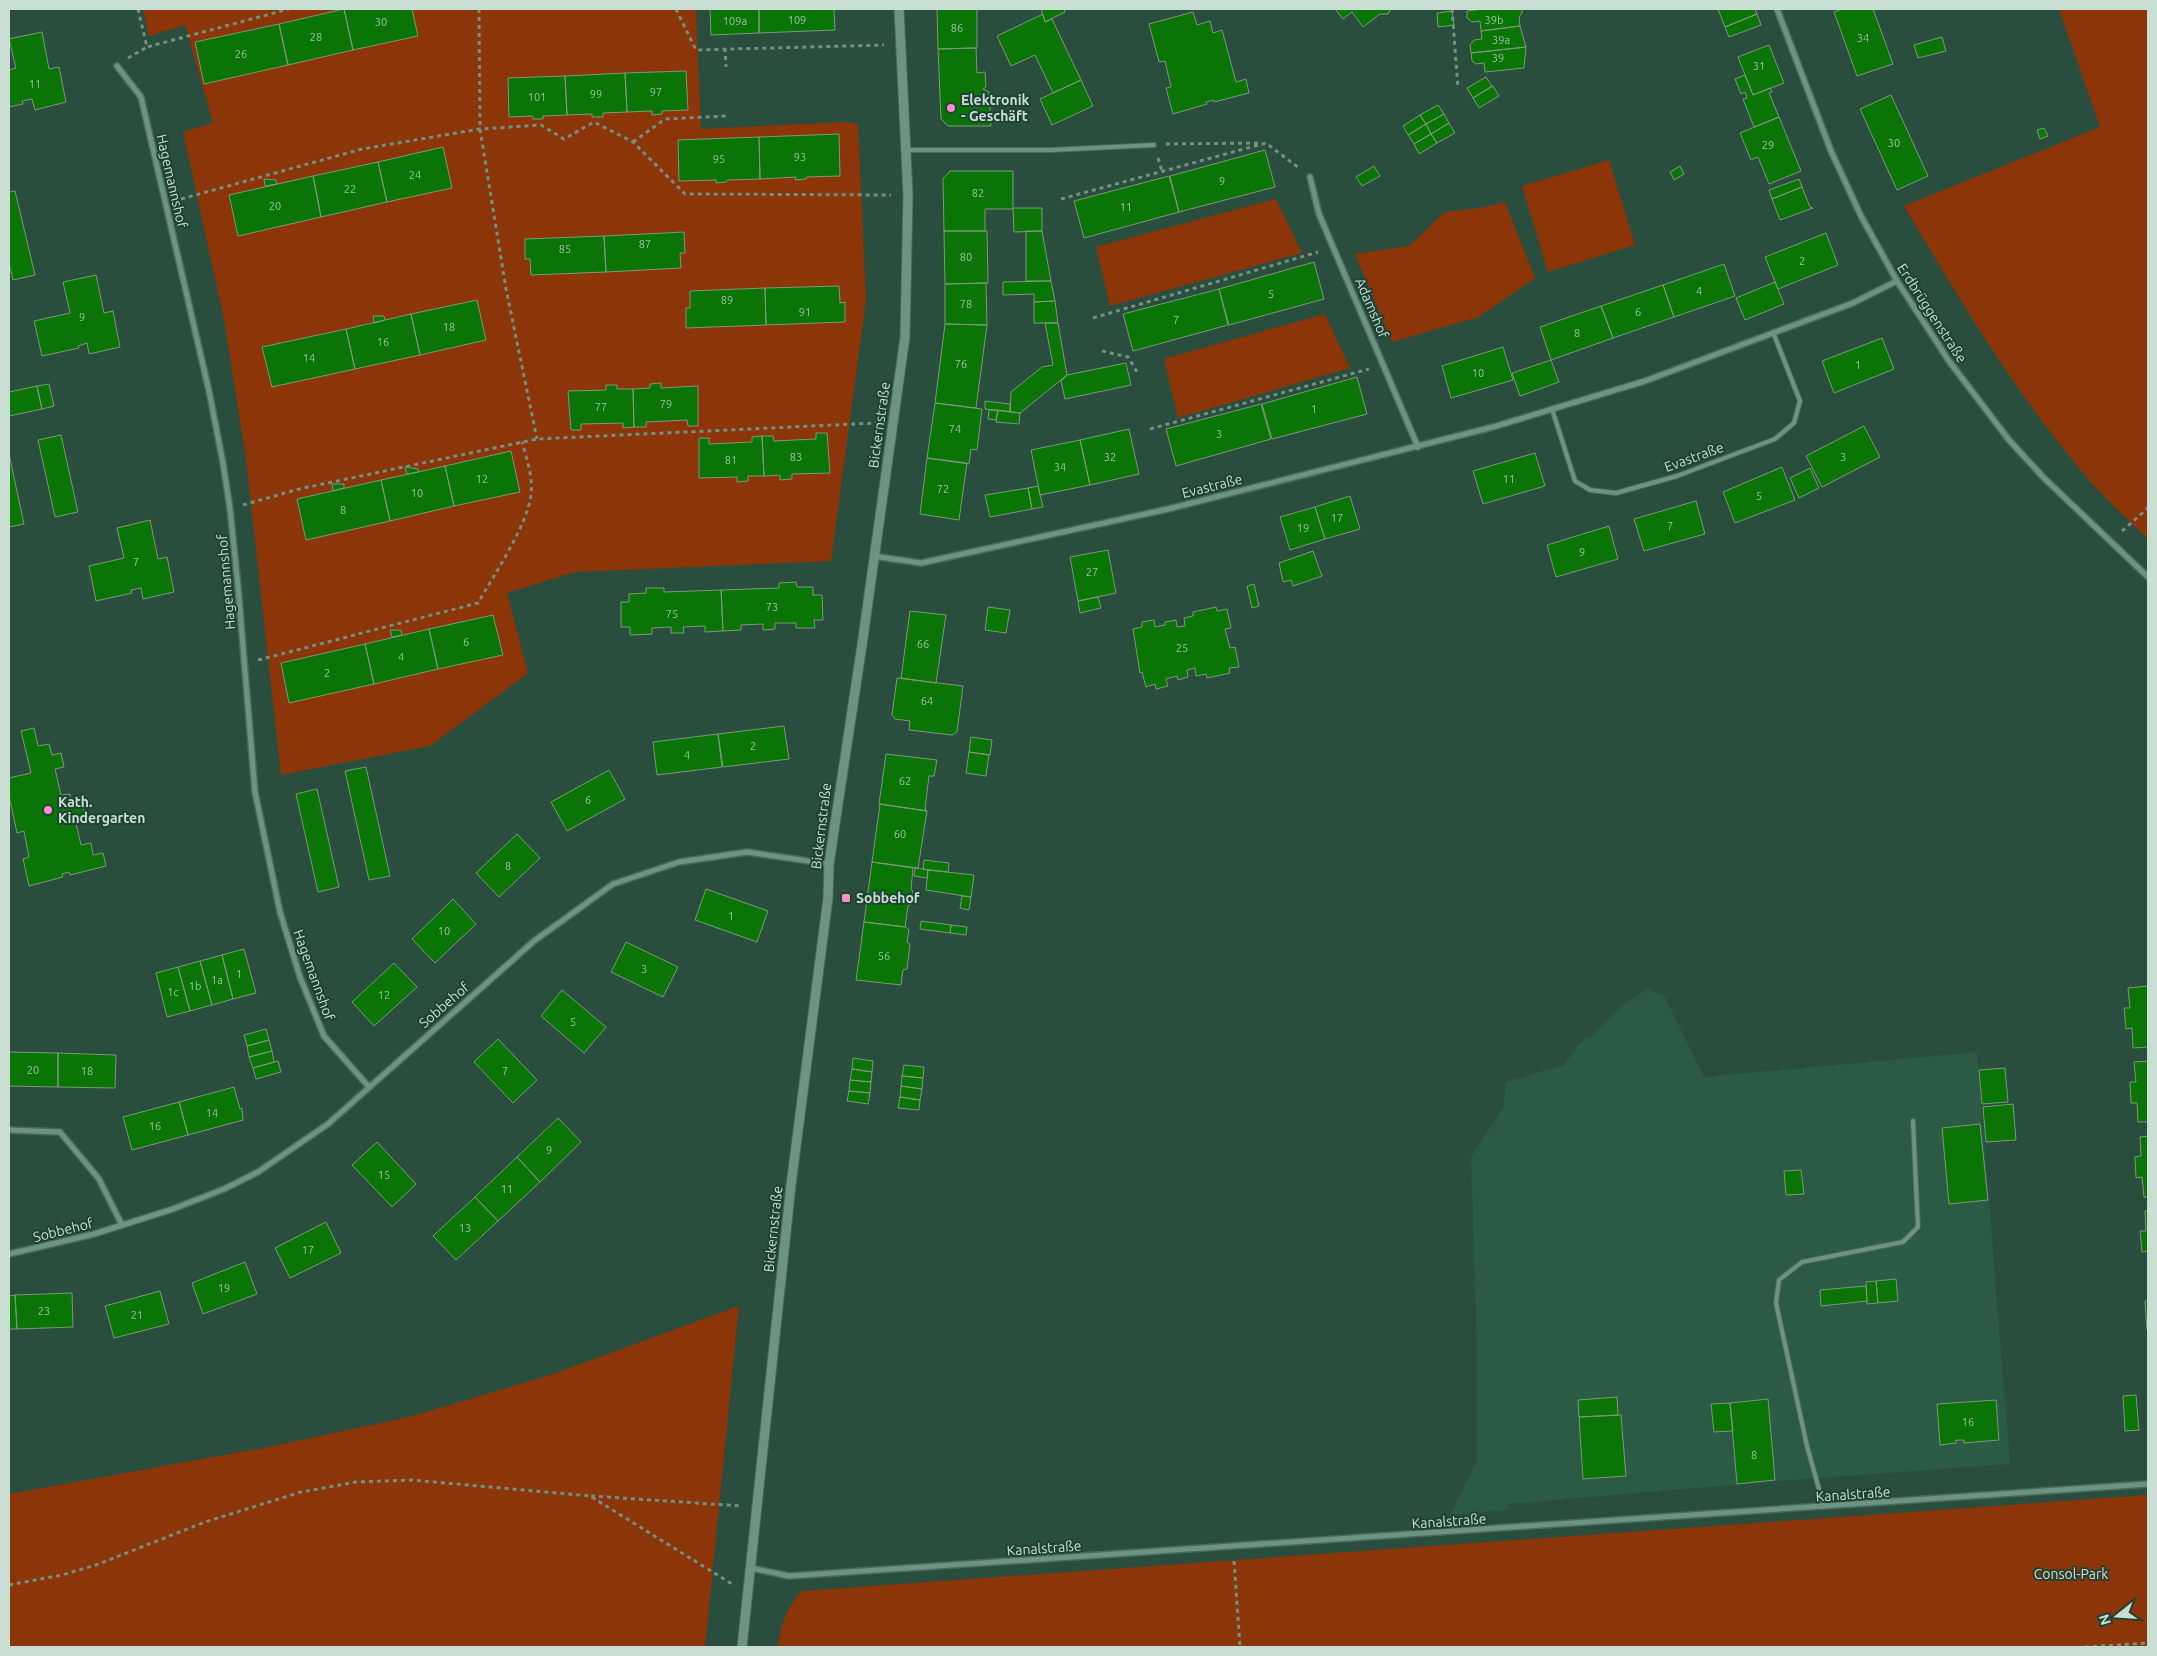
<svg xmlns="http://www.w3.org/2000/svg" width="2157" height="1656" viewBox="0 0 2157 1656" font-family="Ubuntu,sans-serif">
	<rect width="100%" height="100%" fill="#294e3d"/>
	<path fill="#2b5a45" d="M1649,987l1,3 15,7 39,80 273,-25 33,412 -233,17 -269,23 1,6 -59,5 27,-54v-104l-6,-200 32,-49 3,-26 58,-17 15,-21 9,-8 2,2 27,-28z"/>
	<path fill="#8b3509" d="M143,9h553l5,120 144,-7 13,2 8,176 -35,261 -256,11 -68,21 21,80 -98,73 -149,29 -35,-316 -22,-140 -41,-187 30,-9 -28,-98 -36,11z
		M2059,9h89v530c-21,-21 -45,-41 -64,-65 -70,-83 -125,-175 -180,-268l196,-79z
		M1609,160l26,85 -87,27 -26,-86z
		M1276,199l26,54 -192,53 -14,-59z
		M1505,202l30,76 -56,39 -87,25 -37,-88 54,-8 36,-34 35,-4z
		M1325,314l25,54 -172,50 -14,-59z
		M739,1306l-34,341h-696v-153l260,-47 144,-31 140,-42z
		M2148,1495v152h-1370c2,-22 9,-40 24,-56z"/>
	<path fill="#0a7407" stroke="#7e987b" d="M344,9h68l6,27 -65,14z
		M344,9l9,41 -65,15 -9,-41z
		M710,9h49v24l-48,2z
		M759,9h75l1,21 -76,3z
		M937,9h40v39l-39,1z
		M1041,9h23l1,3 -20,10z
		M1335,9h56l-3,5h-8l-17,13 -11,-15 -9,7z
		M1483,9h39v4l-3,4 1,9 -39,5 -1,-10 -8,1 -5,-4v-7z
		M1718,9h37l2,5 -32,13z
		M1842,9h31l20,55 -36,12 -23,-64z
		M1452,11l2,14 -16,2 -1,-14z
		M1193,12l4,13 13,-4 3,12 9,-3 14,52 10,-3 3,14 -35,9v-2l-8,2 1,2 -34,10 -7,-26 5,-1 -6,-26 -6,1 -10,-38z
		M1043,14l2,8 7,-3 29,61 -28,13 -18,-38 -24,11 -14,-30z
		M1757,14l4,11 -32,12 -4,-10z
		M279,24l9,41 -84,19 -9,-42z
		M1520,26l6,21 -55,6 -1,-8 4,-5 8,-1 -1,-8z
		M42,32l7,37 10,-2 7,35 -31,8 -3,-11 -10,2 1,3 -14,3v-37l7,-2 -7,-29z
		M1942,37l4,14 -28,7 -4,-13z
		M1769,45l15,38 -31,12 -15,-38z
		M1526,47l-2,21 -39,4 -1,-9 -8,1 -4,-3 -1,-8z
		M976,48l1,25 8,-1 1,15 -3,2 6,3 2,34h-43l-7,-7 -3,-70z
		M686,71l2,39 -26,1v3l-10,1v-4l-25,1 -2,-39z
		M625,73l2,39 -24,1v4h-11v-3l-25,1 -2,-39z
		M1745,75l8,20 17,-7 2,4 -3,1 10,24 -25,10 -11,-28 4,-1 -2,-6 -4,2 -6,-15z
		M565,76l2,39 -24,1v3h-10l-1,-3 -23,1 -1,-39z
		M1486,77l6,9 -19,12 -6,-10z
		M1081,80l12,26 -41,19 -12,-26z
		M1493,86l6,10 -20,12 -6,-10z
		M1891,95l37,81 -31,14 -37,-81z
		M1438,105l6,9 -18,10 -6,-9z
		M1444,114l5,9 -18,11 -5,-10z
		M1420,115l6,9 -18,11 -5,-9z
		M1779,117l22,54 -32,13 -11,-27 -7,3 -11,-27z
		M1449,123l6,10 -18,10 -6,-9z
		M1426,124l5,10 -17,10 -6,-9z
		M2044,128l4,8 -8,3 -3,-9z
		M839,134l1,42 -33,1 -1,2 -11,1 1,-3 -36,2 -1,-42z
		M1431,134l6,9 -18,11 -5,-10z
		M759,137l1,42 -33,1 -1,2 -10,1v-3l-37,1 -1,-41z
		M443,147l9,41 -65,14 -9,-40z
		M1265,150l10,37 -96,25 -9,-36z
		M378,162l9,40 -66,15 -8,-41z
		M1374,166l6,10 -18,10 -6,-9z
		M1680,166l4,8 -10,6 -4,-8z
		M950,171h63v38h-28v22h-41l-1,-52z
		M313,176l8,41 -83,19 -9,-41z
		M1169,176l10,36 -95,26 -10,-37z
		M264,179l12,1 1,4 -12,2z
		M1799,179l3,8 -30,12 -3,-9z
		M1802,187l8,20 3,1 -33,12 -8,-21z
		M15,191l20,84 -22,5 -4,-17v-71z
		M1013,208h29v23l-28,1z
		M944,231h43l1,52 -43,1z
		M1026,231h16l9,50h-25z
		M684,232l1,21h-5l1,15 -75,4 -2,-36z
		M1826,233l12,32 -60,24 -13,-32z
		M604,236l2,36 -75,3 -1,-16h-5v-20z
		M1314,262l10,37 -95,26 -10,-36z
		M1724,264l11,32 -61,21 -11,-32z
		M96,275l8,38 9,-2 7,36 -31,7 -2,-11 -9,3 1,2 -37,8 -8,-35 36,-8 -7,-31z
		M1051,281l4,20 -21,1v-8l-31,1v-13z
		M1775,282l9,22 -39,16 -9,-22z
		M986,283l1,42 -42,-1v-40z
		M1663,285l11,32 -61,21 -12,-32z
		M839,286l1,17 5,-1v20l-79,3 -1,-37z
		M765,288l1,37 -80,3v-20h4v-17z
		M1219,289l9,36 -95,26 -10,-37z
		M477,300l9,40 -66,15 -9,-41z
		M1055,301l3,22h-24v-21z
		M1601,306l12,32 -62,22 -11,-33z
		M411,314l9,41 -65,14 -9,-40z
		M373,316h11l1,4 -11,3z
		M1045,323h13l9,52 -47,38 -10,-1 1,-20 31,-25 11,-2z
		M945,324l42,1 -11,83 -41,-5z
		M346,329l9,40 -83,18 -10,-40z
		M1882,338l12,31 -60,24 -12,-32z
		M1503,347l10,33 -62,18 -9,-32z
		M1551,360l8,22 -39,14 -8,-23z
		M1126,363l5,22 -66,14 -4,-18 6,-6z
		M1357,377l10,37 -95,25 -10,-35z
		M661,383v5l37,-2v40h-10l-1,-6 -41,2v5h-12l-1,-38 17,-1v-4z
		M49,384l5,22 -12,3 -5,-23z
		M606,385h11v4h16l1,38 -11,1v-5l-42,1v6h-10l-3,-39 38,-1z
		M37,386l5,23 -33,7v-24z
		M985,401l25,3v8l-25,-3z
		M935,403l47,6 -5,41 -6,-1 -2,15 -42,-6z
		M1261,404l10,35 -95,27 -10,-37z
		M989,410h9l-2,10 -8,-1z
		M998,410l22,3 -1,11 -23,-2z
		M1864,426l16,31 -58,30 -16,-31z
		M1129,429l10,45 -49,11 -10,-45z
		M816,433h11l3,40 -38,1v5l-12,1v-5l-16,1 -2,-40h11l1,5 42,-2z
		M61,435l17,77 -23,5 -17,-77z
		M762,436l2,40h-16v5l-11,1v-5l-38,1v-40h10v6l43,-2v-5z
		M1080,440l10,45 -50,10 -9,-45z
		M511,451l9,41 -66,14 -9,-40z
		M1535,453l10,33 -62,18 -10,-33z
		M9,454l15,70 -15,3z
		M927,458l40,5 -8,57 -39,-6z
		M445,466l9,40 -64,15 -9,-41z
		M405,467l13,2 1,3 -12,2z
		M1782,467l13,33 -60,23 -12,-31z
		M1810,468l9,20 -20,10 -9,-20z
		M381,480l9,41 -84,19 -9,-41z
		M332,484h12v4l-11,3z
		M1038,486l5,21 -11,2 -4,-21z
		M1028,488l4,21 -42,8 -5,-22z
		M1350,496l10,33 -35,10 -10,-32z
		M1696,501l9,33 -61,17 -10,-32z
		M1315,507l10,32 -35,11 -10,-33z
		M150,520l8,39 9,-2 7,35 -31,7 -2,-11 -10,2 1,3 -36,8 -7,-35 35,-8 -7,-30z
		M1609,526l9,33 -62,18 -9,-32z
		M1108,550l8,43 -38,8 -8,-44z
		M1313,551l9,25 -29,10 -2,-6 -8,2 -4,-19z
		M796,582l1,5h16v8h9l1,25h-9l1,8h-19v-5h-21v6l-12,1v-6l-22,1v5l-18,1 -2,-41 58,-2v-5z
		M1254,584l5,22 -7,2 -5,-22z
		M646,588h18v4l57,-2 2,41 -18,1v-6l-22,1 1,6h-13v-6l-19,1v6l-22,1v-8h-9v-25h8v-8l17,-1z
		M1098,597l3,11 -21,5 -2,-12z
		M988,607l22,3 -4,23 -21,-3z
		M1216,607l1,4 10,-2 4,19 -6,1 5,19 5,-1 4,20 -10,1 1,5 -23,5 -1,-4 -10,2 -1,-8 -8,2 1,7 -10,3 -1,-4 -11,3 2,7 -12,3 -1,-5 -9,3 -4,-15 -2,1 -7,-44 9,-2v-5l12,-2 1,7 10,-2v-3l11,-2 1,7 8,-1 -1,-8 9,-2v-4z
		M910,611l36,4 -10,68 -35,-5z
		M493,615l10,40 -65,14 -9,-40z
		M429,629l9,40 -64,15 -9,-40z
		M390,630h11l1,5 -10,2z
		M365,644l9,40 -85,19 -8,-40z
		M897,678l66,8 -6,46 -5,3 -43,-5 1,-9 -15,-2 -3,-4z
		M784,726l5,33 -66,8 -5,-33z
		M34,728l4,18 11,-2 3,11 9,-2 3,14 -9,2 6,26 9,-1 2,10 10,-2 3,15 -10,2 6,26 10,-2 2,12 10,-2 3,13 -36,9 -1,-3 -7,2 1,3 -34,9 -6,-27 6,-2 -5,-26 -7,2 -8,-37v-18l22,-5 -10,-42z
		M718,734l4,33 -65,8 -4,-33z
		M971,737l21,3 -2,15 -21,-3z
		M969,752l20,3 -3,21 -20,-3z
		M886,754l51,6 -3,16h-5l-4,33 2,2 -48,-7z
		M366,767l24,109 -21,4 -24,-109z
		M609,770l16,29 -58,32 -16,-29z
		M317,789l22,98 -21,5 -22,-98z
		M880,804l47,7 -9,57 -46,-6z
		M517,834l23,24 -41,39 -23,-24z
		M924,860l25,3 -1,9 -25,-3z
		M872,862l41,6 -2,21 2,3 -4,9 3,3 -4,2 -3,21 -41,-5z
		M915,868l13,2 -1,8 -13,-2z
		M928,870l46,5 -3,22 -45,-7z
		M706,889l62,22 -11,31 -62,-22z
		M962,896l9,1 -2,13 -9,-2z
		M453,899l23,25 -41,39 -23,-24z
		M921,921l30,4 -1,8 -30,-4z
		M864,922l42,5 3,3 -2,12 3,2 -3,25 -4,1 -2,15 -45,-5z
		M951,925l16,2 -1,8 -16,-2z
		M626,942l52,25 -15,30 -52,-25z
		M244,949l12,44 -23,6 -11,-44z
		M222,955l11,44 -21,6 -12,-44z
		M200,961l12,44 -22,6 -12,-44z
		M394,963l23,24 -43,39 -22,-24z
		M178,967l12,44 -23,6 -11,-44z
		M2148,986v61l-15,1 -1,-20 -6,1 -2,-21h6l-2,-20z
		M562,990l44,37 -22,26 -43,-37z
		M266,1029l3,11 -22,6 -3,-11z
		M498,1039l39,41 -24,23 -39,-41z
		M269,1040l3,11 -23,6 -2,-11z
		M272,1051l2,11 -21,6 -4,-11z
		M9,1052l49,1v34l-49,-1z
		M58,1053l58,2 -1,33 -57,-1z
		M853,1058l20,3 -1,11 -20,-3z
		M278,1061l3,11 -25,7 -3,-11z
		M2148,1061v61h-10l-1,-19h-6l-1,-21h6l-2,-20z
		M904,1065l20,2 -1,11 -21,-2z
		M2005,1068l3,34 -26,2 -3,-34z
		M852,1069l20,3 -1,10 -21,-2z
		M902,1076l21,2 -1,11 -21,-3z
		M850,1080l21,2 -1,11 -21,-2z
		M901,1086l21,3 -2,11 -20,-3z
		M234,1087l6,22 2,-1 1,12 -55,15 -9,-33z
		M849,1091l21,2 -2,11 -21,-3z
		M900,1097l20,3 -1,10 -21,-2z
		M179,1102l9,33 -56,15 -9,-33z
		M2013,1104l3,36 -30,2 -3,-35z
		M558,1118l23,24 -41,40 -23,-25z
		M1980,1124l8,76 -39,4 -7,-76z
		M2148,1136v61h-4l-2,-20 -6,1 -1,-21 6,-1 -1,-19z
		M377,1142l39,42 -24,23 -40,-42z
		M517,1157l23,25 -42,39 -23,-24z
		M1801,1170l3,24 -18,1 -2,-24z
		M475,1197l23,24 -42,39 -23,-24z
		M2145,1211h3v51v-11l-6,1 -2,-21h6z
		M326,1222l15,31 -51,25 -15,-30z
		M245,1262l12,32 -54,20 -11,-31z
		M1896,1279l2,22 -20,2 -2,-22z
		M1876,1281l2,22 -11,1 -1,-22z
		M1866,1286l1,15 -46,5 -1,-16z
		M160,1291l9,33 -55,14 -9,-32z
		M72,1293l1,34 -56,2 -2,-34z
		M15,1295l2,34h-8v-33z
		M2145,1301h3v29h-1z
		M2136,1395l3,35 -14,1 -2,-35z
		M1617,1397l1,18 -39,2 -1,-17z
		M1768,1399l7,81 -38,4 -7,-81z
		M1996,1400l3,40 -35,3v-3h-8v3l-16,2 -3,-41z
		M1730,1403l3,28 -19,1 -3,-28z
		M1621,1415l5,61 -43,3 -4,-62z"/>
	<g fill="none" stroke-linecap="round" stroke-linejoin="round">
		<g stroke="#496b5c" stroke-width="6">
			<path id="service" d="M906,150h145l103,-5
				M1552,409l23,72 15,9 26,3 61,-17 98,-37 19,-16 6,-22 -27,-69
				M1824,1507l-17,-61 -31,-143 3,-23 23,-18 101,-20 15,-15 -5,-106"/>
		</g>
		<g stroke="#496b5c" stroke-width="8">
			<path id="minor" d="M1777,9l54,142 30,65 36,65 52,80 60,79 35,38 104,99
				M117,66l24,31 68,294 14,72 7,46 8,77 17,206 25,120 20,65 24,59 45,51
				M1310,177l9,37 99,233
				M873,556l48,7 247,-54 325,-82 152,-46 208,-78 44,-22
				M9,1130l51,2 39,47 23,46
				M9,1254l85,-20 79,-25 51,-20 34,-17 70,-48 206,-183 79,-57 66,-22 68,-10 82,12
				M751,1568l38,8 1359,-92"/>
		</g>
		<g stroke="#496b5c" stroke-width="11">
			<path id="tertiary" d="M742,1647l49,-462 37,-287 1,-34 34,-226 42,-301 3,-142 -9,-186"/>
		</g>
		<path stroke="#739082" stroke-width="3" stroke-dasharray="4 4" stroke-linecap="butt" d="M138,9l9,38 142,-38
			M479,9l1,120 26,160 31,150
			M676,9l20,41 188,-5
			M1452,9l6,79
			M725,48l1,19
			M128,58l19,-11
			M633,142l32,-23 62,-3
			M1166,144l94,-1
			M1158,158l4,13
			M181,199l181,-50 118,-20 61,-4 23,14 30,-17 39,20 52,52 206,1
			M1061,199l205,-56 33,25
			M1093,318l225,-66
			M1102,351l26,6 9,15
			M1150,429l219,-60
			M243,505l56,-16 238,-50 339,-16
			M2122,531l26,-23
			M258,660l220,-57c16,-28 49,-77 53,-108 2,-18 -4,-36 -9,-53
			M591,1496l151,10
			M1234,1561l6,86
			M9,1585l53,-10 34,-10 109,-43 96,-30 55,-10 56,-2 178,16 142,88
			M2085,1647l63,-4"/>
		<use href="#service" stroke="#6d9480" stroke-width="4"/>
		<use href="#minor" stroke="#6d9480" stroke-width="5"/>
		<use href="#tertiary" stroke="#6d9480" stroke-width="9"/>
	</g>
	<g fill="#f690d0" stroke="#1e4333" stroke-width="2">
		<circle cx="951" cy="108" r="5"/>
		<circle cx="48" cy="810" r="5"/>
		<rect x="841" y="893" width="10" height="10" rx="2.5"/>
	</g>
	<g text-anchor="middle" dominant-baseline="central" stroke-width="4" stroke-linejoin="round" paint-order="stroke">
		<g font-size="11" fill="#9ac4a1">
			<text x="797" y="20">109</text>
			<text x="1494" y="20">39b</text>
			<text x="735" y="21">109a</text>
			<text x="381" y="22">30</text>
			<text x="957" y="28">86</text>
			<text x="316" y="37">28</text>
			<text x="1863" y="38">34</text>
			<text x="1501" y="40">39a</text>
			<text x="241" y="54">26</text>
			<text x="1498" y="58">39</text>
			<text x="1759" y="66">31</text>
			<text x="35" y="84">11</text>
			<text x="656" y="92">97</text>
			<text x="596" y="94">99</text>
			<text x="537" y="97">101</text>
			<text x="1894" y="143">30</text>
			<text x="1768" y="145">29</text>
			<text x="800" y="157">93</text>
			<text x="719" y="159">95</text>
			<text x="415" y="175">24</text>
			<text x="1222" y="181">9</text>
			<text x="350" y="189">22</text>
			<text x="978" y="193">82</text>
			<text x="275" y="206">20</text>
			<text x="1126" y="207">11</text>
			<text x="645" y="244">87</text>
			<text x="565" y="249">85</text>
			<text x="966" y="257">80</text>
			<text x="1802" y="261">2</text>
			<text x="1699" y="291">4</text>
			<text x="1271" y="294">5</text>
			<text x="727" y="300">89</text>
			<text x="966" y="304">78</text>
			<text x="805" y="312">91</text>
			<text x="1638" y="312">6</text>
			<text x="82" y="317">9</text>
			<text x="1176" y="320">7</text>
			<text x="449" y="327">18</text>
			<text x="1577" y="333">8</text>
			<text x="383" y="342">16</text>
			<text x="309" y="358">14</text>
			<text x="961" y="364">76</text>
			<text x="1858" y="365">1</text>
			<text x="1478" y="373">10</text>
			<text x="666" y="404">79</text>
			<text x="601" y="407">77</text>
			<text x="1314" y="409">1</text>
			<text x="955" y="429">74</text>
			<text x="1219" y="434">3</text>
			<text x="796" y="457">83</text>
			<text x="1110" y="457">32</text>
			<text x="1843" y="457">3</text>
			<text x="731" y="460">81</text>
			<text x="1060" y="467">34</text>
			<text x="482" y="479">12</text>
			<text x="1509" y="479">11</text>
			<text x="943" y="489">72</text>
			<text x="417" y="493">10</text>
			<text x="1759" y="496">5</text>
			<text x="343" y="510">8</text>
			<text x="1337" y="518">17</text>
			<text x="1670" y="526">7</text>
			<text x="1303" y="528">19</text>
			<text x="1582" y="552">9</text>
			<text x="136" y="562">7</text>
			<text x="1092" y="572">27</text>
			<text x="772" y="607">73</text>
			<text x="672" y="614">75</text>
			<text x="466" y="642">6</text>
			<text x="923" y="644">66</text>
			<text x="1182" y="648">25</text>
			<text x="401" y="657">4</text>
			<text x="327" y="673">2</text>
			<text x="927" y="701">64</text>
			<text x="753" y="746">2</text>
			<text x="687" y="755">4</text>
			<text x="905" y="781">62</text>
			<text x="588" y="800">6</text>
			<text x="900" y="834">60</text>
			<text x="508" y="866">8</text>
			<text x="731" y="916">1</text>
			<text x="444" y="931">10</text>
			<text x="884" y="956">56</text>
			<text x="644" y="969">3</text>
			<text x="239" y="974">1</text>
			<text x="217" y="980">1a</text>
			<text x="195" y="986">1b</text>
			<text x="173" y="992">1c</text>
			<text x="384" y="995">12</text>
			<text x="573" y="1022">5</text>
			<text x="33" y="1070">20</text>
			<text x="87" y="1071">18</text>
			<text x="505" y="1071">7</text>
			<text x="212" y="1113">14</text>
			<text x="155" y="1126">16</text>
			<text x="549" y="1150">9</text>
			<text x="384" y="1175">15</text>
			<text x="507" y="1189">11</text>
			<text x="465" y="1228">13</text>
			<text x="308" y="1250">17</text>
			<text x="224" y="1288">19</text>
			<text x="44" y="1311">23</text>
			<text x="137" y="1315">21</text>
			<text x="1968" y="1422">16</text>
			<text x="1754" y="1455">8</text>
		</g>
		<g font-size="14" font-weight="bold" fill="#cadfd4" stroke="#1e4333" text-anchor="start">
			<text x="961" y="100">Elektronik<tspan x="961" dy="16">- Geschäft</tspan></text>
			<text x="58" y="802">Kath.<tspan x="58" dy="16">Kindergarten</tspan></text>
			<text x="856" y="898">Sobbehof</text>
		</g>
		<g font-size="14" fill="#cadfd4" stroke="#1e4333">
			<text transform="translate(172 181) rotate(77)">Hagemannshof</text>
			<text transform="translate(1372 308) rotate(67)">Adamshof</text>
			<text transform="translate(1932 313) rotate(57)">Erdbrüggenstraße</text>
			<text transform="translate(879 425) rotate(-82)">Bickernstraße</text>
			<text transform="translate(1694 457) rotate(-20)">Evastraße</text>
			<text transform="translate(1212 486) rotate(-14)">Evastraße</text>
			<text transform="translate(226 582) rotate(-95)">Hagemannshof</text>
			<text transform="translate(821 826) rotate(-83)">Bickernstraße</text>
			<text transform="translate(314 975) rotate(70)">Hagemannshof</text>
			<text transform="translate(444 1005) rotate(-41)">Sobbehof</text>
			<text transform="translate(773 1229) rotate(-84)">Bickernstraße</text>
			<text transform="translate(63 1230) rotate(-14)">Sobbehof</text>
			<text transform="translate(1853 1494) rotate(-4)">Kanalstraße</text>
			<text transform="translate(1449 1521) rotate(-4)">Kanalstraße</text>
			<text transform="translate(1044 1548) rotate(-4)">Kanalstraße</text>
		</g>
		<g font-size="14" fill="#eed0c4" stroke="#1e4333">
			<text x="2071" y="1574">Consol-Park</text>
		</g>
	</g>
	<rect width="2157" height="1656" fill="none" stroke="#cadfd4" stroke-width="20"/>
	<g transform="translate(2117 1616) rotate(253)" stroke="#1e4333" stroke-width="4" paint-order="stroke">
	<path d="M0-4L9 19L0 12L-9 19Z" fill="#cadfd4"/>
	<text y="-8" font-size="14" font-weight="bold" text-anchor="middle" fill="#cadfd4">N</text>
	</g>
</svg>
